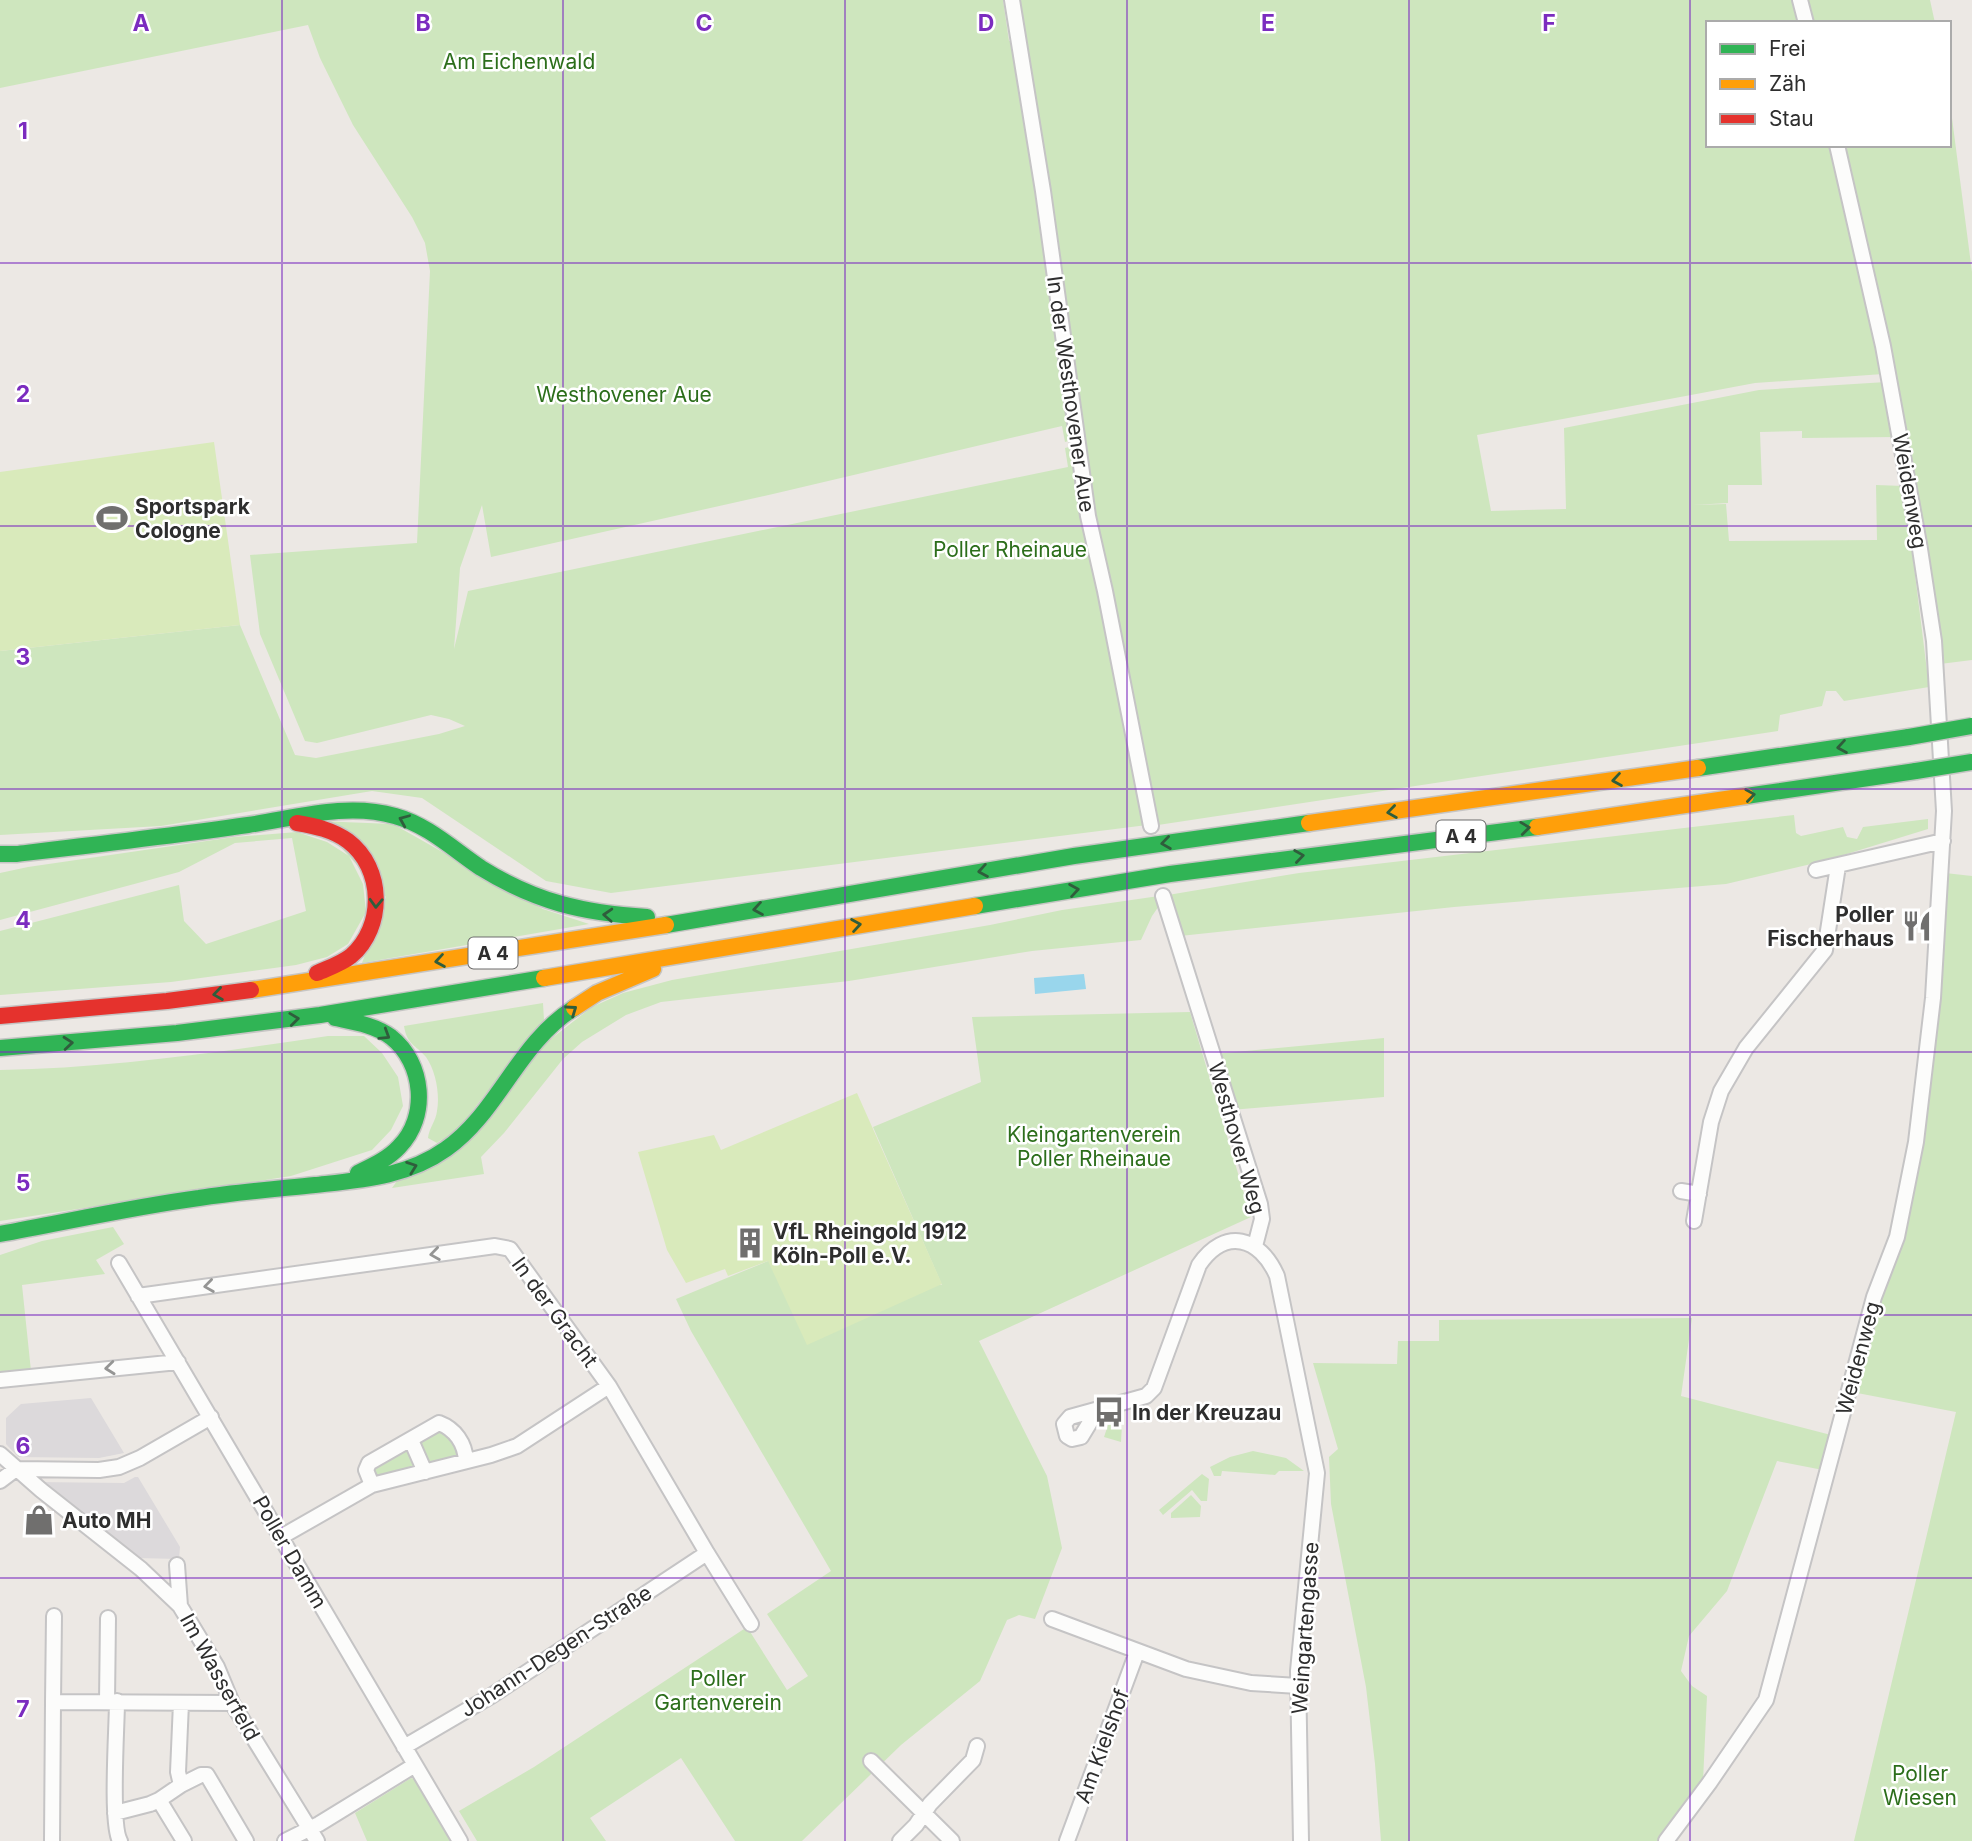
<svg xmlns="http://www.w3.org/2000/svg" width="1972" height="1841" viewBox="0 0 1972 1841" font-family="Inter,sans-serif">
	<rect width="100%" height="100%" fill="#ece8e4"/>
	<path fill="#dcd9db" d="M91,1398l33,55 -25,5 -81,-1 -12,-13v-26l15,-14z
		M135,1477h3l42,70 -1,12 -43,-1 -101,-76 89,1z"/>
	<path fill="#cee6be" d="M0,0h1003l6,41h6l57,399 -7,2 -3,-16 -289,68 -282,63 -9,-52 -22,63 -6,81 14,-58 600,-124 -3,-19 8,-2 74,379 -536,68 -65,-12 -124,-83 -50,-7 -211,35 -161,9v-184l240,-26 55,130 21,3 123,-24 26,-8 -16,-7 -18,-4 -114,28 -12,-2 -45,-107 -10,-79 167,-12 13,-272 -5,-28 -13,-26 -59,-92 -33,-67 -12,-33 -308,63z
		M1018,0h778l6,23h-94v122h126l49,229 -128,9 -278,52 14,76 75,-2 -2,-81 195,-38 127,-8 10,55 -94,1v-7l-42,1 2,53h-34v18l-35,2 33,-1 3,37 148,-1 -1,-55 28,1 25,201 -85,14 -8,-10h-10l-4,15 -42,9 -2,16 -620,94 -34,-179 -28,-132z
		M1807,0h123l5,23h-122z
		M1949,95l23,177v388l-32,4 -25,-181 -20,-110 -52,-228h106z
		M1794,815l2,18 5,3 42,-9 4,10 10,2 6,-12 65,-8v10l-104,32 -98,23 -272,23 -274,29 -12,-41 131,-22z
		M317,821l76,3 150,85 46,15 -227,39 24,-66z
		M297,832l30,10 22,14 14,28 3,28 -18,32 -21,13 -31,8 -125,17 -171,13v-64l179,-46 5,36 22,23 100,-33 -14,-73 -57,5 -56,29 -179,48v-47l28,-6 206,-30z
		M1945,873l27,3v965h-118l102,-429 -104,-20 27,-98 24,-65z
		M1159,896l2,7 -9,13 -11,24 -109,11 -183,30 -188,21 -35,13 -44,27 -19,17 -59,74 -23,24 3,17 -92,14 5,-7 150,-139 45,-35 31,-14 49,-13 318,-55 72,-15z
		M543,1003l1,17 -82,104 -25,19 -9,-5c1,-10 8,-17 9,-27 3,-16 -1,-40 -11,-54 -11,-13 -19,-12 -22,-31z
		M1190,1012l61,205 -272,124 68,135 15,72 -27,71 -16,-4 -12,5 -27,61 -79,64 -99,96h-67l-54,-83 -91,60 16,23h-129l-18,-30 75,-44 213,-140 40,63 21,-14 -41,-62 64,-43 -140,-240 -15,-32 92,-38 174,24 -69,-158 108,-45 -9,-65z
		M328,1036h36l18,17 16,24 5,29 -12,24 -19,20 -81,26 -291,45v-151c110,-2 219,-18 328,-34z
		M1384,1038v59l-153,13 -17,-56z
		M113,1227l11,17 -28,16 9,14 -83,11 9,86 -31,3v-119l42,-14z
		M1692,1318l-11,78 150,39 -8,35 -46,-9 -50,130 -38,45 -8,35 11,15 15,10 -4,85 -44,60h-278l-6,-77 -9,-77 -35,-183 -2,-47 9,-8 -25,-86 84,1 1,-23h41v-21z
		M1120,1422l2,2 -1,18 -17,-5 4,-12z
		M439,1429l10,3 10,23 -3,4 -28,5 -9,-21z
		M404,1449l6,2 6,15 -2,2 -39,10 -3,-9z
		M1253,1451l33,7 18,13h-25l-4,4 -53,-4 -1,5h-7l-4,-9 20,-10z
		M1202,1474l7,5 -2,22h-6l-9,-11 -29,25 -4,-5z
		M1191,1495l10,11 -1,11 -29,1v-5z
		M411,1778l7,2 36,61h-87l-12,-28z"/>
	<path fill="#d9eabb" d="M214,442l26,183 -240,26v-179z
		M857,1093l85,191 -135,61 -39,-84 -40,15 -3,-7 -39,14 -19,-33 -29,-98 76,-17 7,15z"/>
	<path fill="#99d6ec" d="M1084,974l2,15 -51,5 -1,-16z"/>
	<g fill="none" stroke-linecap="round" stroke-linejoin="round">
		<g stroke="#c5c4c5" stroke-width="18">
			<path id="street" d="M1012,0l31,191 45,325 17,75 46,235
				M1800,0l6,23
				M1816,870l127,-29
				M1163,896l97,308 2,15 -7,27
				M1681,1191l18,3
				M1694,1221l17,-99 10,-31 25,-43 79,-98 13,-84
				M119,1263l341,578
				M138,1296l357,-50 15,3 99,137 98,167 44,71
				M0,1380l178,-18
				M1098,1409l-17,28 -9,2 -5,-3 -3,-12 6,-7 76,-21 8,-8 45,-123c26,-38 61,-28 78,11l40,197 -19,198 3,170
				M411,1440l14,32
				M0,1454l41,36 100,79 39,37 37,61 15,36 85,138
				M0,1481l16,-12 83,1 20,-3 21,-9 71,-41
				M372,1485l-6,-15 3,-7 70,-40c16,6 26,20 27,38
				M281,1537l91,-52 119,-30 26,-9 92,-60
				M177,1565l3,41
				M54,1616l-1,86 179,1
				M1052,1619l134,50 65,14 47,3
				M107,1701l1,-83
				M117,1701c0,26 -7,123 3,140
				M404,1747l87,-51 216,-143
				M871,1761l81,80
				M181,1785l20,-10h6l39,66
				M159,1800l22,-15 -3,-13 3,-69
				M115,1813l35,-9 9,-4 25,41
				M52,1841l1,-139
				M285,1841l34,-17 96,-59
				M900,1841l16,-16 14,-21 43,-44 4,-14
				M1067,1841l70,-189
				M1666,1841l44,-59 56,-82 108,-403 23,-60 19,-95 17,-144 11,-187 -10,-170 -14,-92 -37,-203 -46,-201"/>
		</g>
		<g stroke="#c6c5c4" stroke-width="19">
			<path id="fast" d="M1698,768l211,-31
				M1746,796l170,-25
				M0,854h16c77,-9 155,-18 232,-29 48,-7 99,-23 147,-9 33,9 59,34 86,52 55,34 102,45 166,49
				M975,906l195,-32 367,-47
				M666,925l408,-69 235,-33
				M335,1018c19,4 40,7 56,19 33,26 38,80 8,110 -11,12 -27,19 -41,26
				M0,1048l177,-15 143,-18 224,-37
				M0,1234c66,-12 132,-27 199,-36 38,-6 77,-9 116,-13 45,-5 92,-8 131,-36 52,-36 72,-106 128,-141"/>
		</g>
		<g stroke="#c6c5c4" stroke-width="19">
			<path id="slow" d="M1309,823l389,-55
				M1537,827l209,-31
				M544,978l431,-72
				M251,990l415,-65
				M574,1008l23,-15 56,-24"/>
		</g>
		<g stroke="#c6c5c4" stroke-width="19">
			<path id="jam" d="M297,823c18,3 36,7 51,18 36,27 37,86 3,115 -10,8 -23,12 -34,17
				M0,1016l167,-15 84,-11"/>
		</g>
		<use href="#street" stroke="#fcfcfb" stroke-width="14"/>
		<use href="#fast" stroke="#30b455" stroke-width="16"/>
		<use href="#slow" stroke="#ff9f0a" stroke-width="16"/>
		<use href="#jam" stroke="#e5322d" stroke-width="16"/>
		<g stroke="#c6c5c4" stroke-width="19" stroke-linecap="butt">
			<path id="fast-bridge" d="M1909,737l63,-11
				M1916,771l56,-9"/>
		</g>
		<use href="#fast-bridge" stroke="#30b455" stroke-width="16"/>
	</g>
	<defs><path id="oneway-chevron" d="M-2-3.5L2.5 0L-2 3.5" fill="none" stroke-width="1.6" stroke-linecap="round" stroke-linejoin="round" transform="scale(1.75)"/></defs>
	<g stroke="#2f5d3c">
		<use href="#oneway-chevron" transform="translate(1842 747) rotate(171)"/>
		<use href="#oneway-chevron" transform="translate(1617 780) rotate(171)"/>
		<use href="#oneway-chevron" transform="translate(1750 795) rotate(-8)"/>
		<use href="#oneway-chevron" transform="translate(1392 812) rotate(172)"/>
		<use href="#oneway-chevron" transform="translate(404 820) rotate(-157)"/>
		<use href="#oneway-chevron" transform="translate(1525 828) rotate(-7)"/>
		<use href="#oneway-chevron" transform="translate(1166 843) rotate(172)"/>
		<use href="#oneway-chevron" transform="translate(1299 856) rotate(-8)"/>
		<use href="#oneway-chevron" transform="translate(983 871) rotate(170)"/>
		<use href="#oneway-chevron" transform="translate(1074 890) rotate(-9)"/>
		<use href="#oneway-chevron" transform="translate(376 903) rotate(92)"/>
		<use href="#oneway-chevron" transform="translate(758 909) rotate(171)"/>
		<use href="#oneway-chevron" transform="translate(608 915) rotate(-177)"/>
		<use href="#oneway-chevron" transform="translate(856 925) rotate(-9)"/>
		<use href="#oneway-chevron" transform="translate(440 961) rotate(171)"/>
		<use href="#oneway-chevron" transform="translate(218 994) rotate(172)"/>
		<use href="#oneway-chevron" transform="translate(572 1010) rotate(-35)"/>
		<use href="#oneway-chevron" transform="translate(294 1019) rotate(-7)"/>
		<use href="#oneway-chevron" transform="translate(385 1035) rotate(32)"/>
		<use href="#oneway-chevron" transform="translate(68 1043) rotate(-5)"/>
		<use href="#oneway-chevron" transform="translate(412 1167) rotate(-20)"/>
	</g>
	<g stroke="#959594">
		<use href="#oneway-chevron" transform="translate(435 1254) rotate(172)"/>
		<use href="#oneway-chevron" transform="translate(209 1286) rotate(172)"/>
		<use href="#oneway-chevron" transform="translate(110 1368) rotate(174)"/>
	</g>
	<path fill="none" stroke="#7b2cbf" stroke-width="2" stroke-opacity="0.55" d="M282,0v1841M563,0v1841M845,0v1841M1127,0v1841M1409,0v1841M1690,0v1841M0,263h1972M0,526h1972M0,789h1972M0,1052h1972M0,1315h1972M0,1578h1972"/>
	<defs>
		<g id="stadium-bare" transform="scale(2.415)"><path d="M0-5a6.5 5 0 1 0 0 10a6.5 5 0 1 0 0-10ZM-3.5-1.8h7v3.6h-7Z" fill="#706f6e" stroke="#fff" stroke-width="2.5" paint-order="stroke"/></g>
		<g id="restaurant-bare" transform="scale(2.415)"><path d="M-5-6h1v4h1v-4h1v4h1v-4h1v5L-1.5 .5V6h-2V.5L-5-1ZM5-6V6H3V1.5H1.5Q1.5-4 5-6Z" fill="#706f6e" stroke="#fff" stroke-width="2.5" paint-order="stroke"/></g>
		<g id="building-bare" transform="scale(2.415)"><path d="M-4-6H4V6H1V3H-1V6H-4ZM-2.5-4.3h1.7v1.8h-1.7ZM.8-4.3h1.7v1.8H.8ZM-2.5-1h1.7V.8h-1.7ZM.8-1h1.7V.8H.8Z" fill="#706f6e" stroke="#fff" stroke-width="2.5" paint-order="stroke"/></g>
		<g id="bus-bare" transform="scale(2.415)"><path d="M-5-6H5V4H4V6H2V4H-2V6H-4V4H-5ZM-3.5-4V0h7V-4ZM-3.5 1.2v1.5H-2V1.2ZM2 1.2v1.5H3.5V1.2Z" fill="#706f6e" stroke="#fff" stroke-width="2.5" paint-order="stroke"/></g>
		<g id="shop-bare" transform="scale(2.415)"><path d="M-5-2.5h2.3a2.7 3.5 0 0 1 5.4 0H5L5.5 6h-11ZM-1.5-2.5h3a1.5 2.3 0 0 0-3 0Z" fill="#706f6e" stroke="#fff" stroke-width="2.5" paint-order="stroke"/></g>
	</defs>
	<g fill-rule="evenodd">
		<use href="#stadium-bare" x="112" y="518"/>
		<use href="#restaurant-bare" x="1917" y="926"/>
		<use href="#building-bare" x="750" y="1243"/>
		<use href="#bus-bare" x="1109" y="1412"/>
		<use href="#shop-bare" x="39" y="1520"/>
	</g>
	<g text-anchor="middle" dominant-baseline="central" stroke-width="5" stroke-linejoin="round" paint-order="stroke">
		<g fill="#fff" stroke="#6d6d6d" stroke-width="2">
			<rect x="1436.5" y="820.5" width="49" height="31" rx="5"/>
			<rect x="468.5" y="937.5" width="49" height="31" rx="5"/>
		</g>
		<g font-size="19" font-weight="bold" fill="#2e2e2e">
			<text x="1461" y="836">A 4</text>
			<text x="493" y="953">A 4</text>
		</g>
		<g font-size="21" fill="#2c6e1b" stroke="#fff">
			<text x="519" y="61">Am Eichenwald</text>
			<text x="624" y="394">Westhovener Aue</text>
			<text x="1010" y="549">Poller Rheinaue</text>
			<text x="1094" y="1134">Kleingartenverein<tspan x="1094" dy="24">Poller Rheinaue</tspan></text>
			<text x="718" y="1678">Poller<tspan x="718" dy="24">Gartenverein</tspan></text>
			<text x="1920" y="1773">Poller<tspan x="1920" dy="24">Wiesen</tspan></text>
		</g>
		<g font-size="21" fill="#2e2e2e" stroke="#fff">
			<text transform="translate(1071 394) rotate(82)">In der Westhovener Aue</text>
			<text transform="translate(1910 491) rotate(80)">Weidenweg</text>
			<text transform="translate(1237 1138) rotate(74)">Westhover Weg</text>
			<text transform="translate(555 1312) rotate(54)">In der Gracht</text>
			<text transform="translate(1858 1358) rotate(-75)">Weidenweg</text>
			<text transform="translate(290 1552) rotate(60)">Poller Damm</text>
			<text transform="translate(1305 1628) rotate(-86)">Weingartengasse</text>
			<text transform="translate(556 1651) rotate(-33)">Johann-Degen-Straße</text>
			<text transform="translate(220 1677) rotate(61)">Im Wasserfeld</text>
			<text transform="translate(1102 1746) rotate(-70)">Am Kielshof</text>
		</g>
		<g font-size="21" font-weight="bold" fill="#2e2e2e" stroke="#fff" text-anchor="start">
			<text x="135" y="506">Sportspark<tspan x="135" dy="24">Cologne</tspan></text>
			<text x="1894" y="914" text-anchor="end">Poller<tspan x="1894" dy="24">Fischerhaus</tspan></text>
			<text x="773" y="1231">VfL Rheingold 1912<tspan x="773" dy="24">Köln-Poll e.V.</tspan></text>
			<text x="1132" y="1412">In der Kreuzau</text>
			<text x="62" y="1520">Auto MH</text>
		</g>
	</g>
	<g font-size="23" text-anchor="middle" font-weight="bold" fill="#7b2cbf" stroke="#fff" stroke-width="5" stroke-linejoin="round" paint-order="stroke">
		<text x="141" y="31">A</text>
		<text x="423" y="31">B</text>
		<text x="704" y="31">C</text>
		<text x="986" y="31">D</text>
		<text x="1268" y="31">E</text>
		<text x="1549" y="31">F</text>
		<text x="23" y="139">1</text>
		<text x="23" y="402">2</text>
		<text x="23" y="665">3</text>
		<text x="23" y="928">4</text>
		<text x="23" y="1191">5</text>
		<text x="23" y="1454">6</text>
		<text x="23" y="1717">7</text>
	</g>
	<rect x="1706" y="21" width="245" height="126" fill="#ffffff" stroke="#ababab" stroke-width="2"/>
	<rect x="1720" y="44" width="35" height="10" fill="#30b455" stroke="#ababab" stroke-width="2"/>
	<text x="1769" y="56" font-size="21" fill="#2e2e2e">Frei</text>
	<rect x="1720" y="79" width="35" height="10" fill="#ff9f0a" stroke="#ababab" stroke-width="2"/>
	<text x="1769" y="91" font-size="21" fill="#2e2e2e">Zäh</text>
	<rect x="1720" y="114" width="35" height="10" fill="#e5322d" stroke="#ababab" stroke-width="2"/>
	<text x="1769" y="126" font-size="21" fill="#2e2e2e">Stau</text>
</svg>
